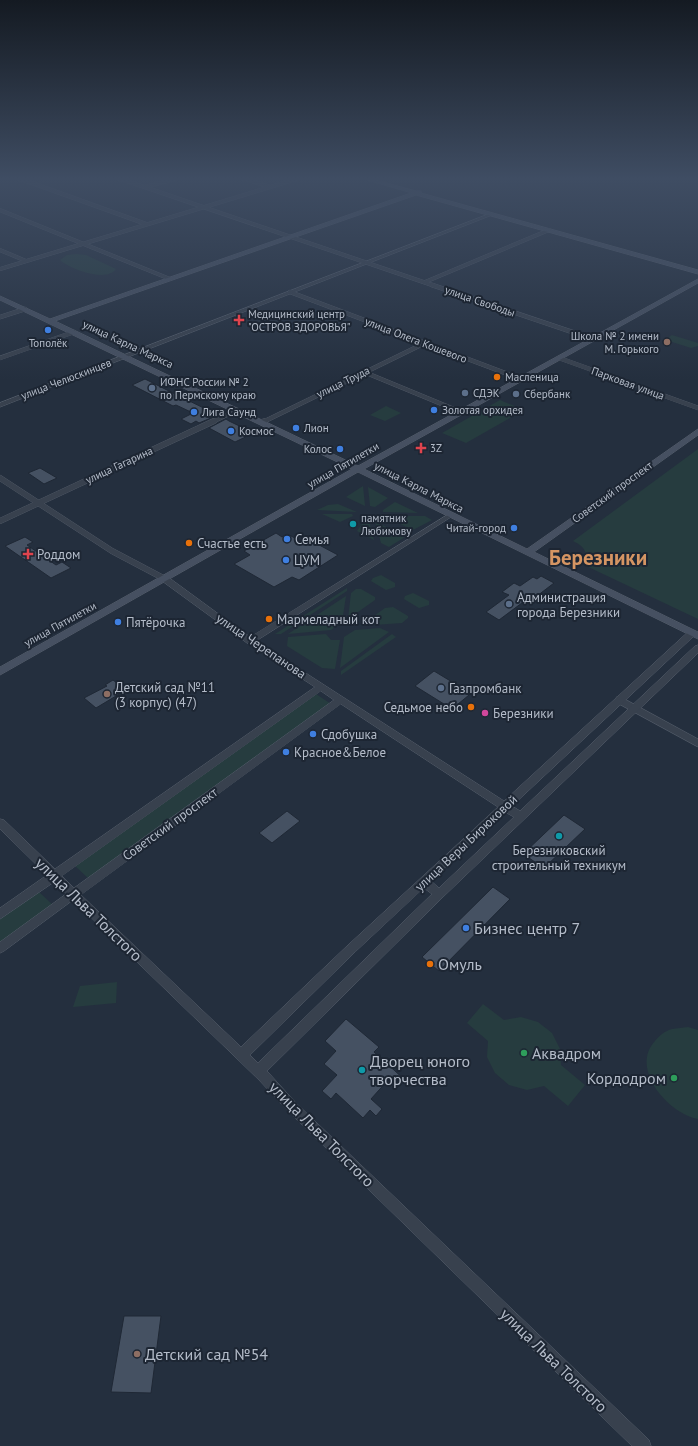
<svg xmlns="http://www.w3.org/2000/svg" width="698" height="1446" viewBox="0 0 698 1446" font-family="'PT Sans',sans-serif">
	<rect width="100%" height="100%" fill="#242f3e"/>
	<path fill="#263c3f" d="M76,254l10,1 30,14c-10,14 -46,0 -56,-9l7,-5z
		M672,335l26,8v3l-7,2 -25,-8v-1z
		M500,400l24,10 -58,33 -24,-10z
		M386,406l15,7 -16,8 -15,-6z
		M698,449v170l-116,-55 4,-4c1,-10 -4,-15 -13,-19z
		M363,486l2,20 -19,-9z
		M368,487l20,11 -13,9 -5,-1z
		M395,502l23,11 -35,-1v-2z
		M338,504l19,8 -40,-2 11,-5z
		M322,514h30l1,2 -13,6z
		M383,516h42l7,4 -19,10z
		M364,521h5l5,19 -17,-9z
		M375,521l30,16 -16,10 -8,-4z
		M381,575l14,8v4l-9,3 -15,-9 2,-3z
		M347,588v3l-66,43h-6z
		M356,589h5l14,8v3l-27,19 3,-26z
		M413,593l16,8v4l-10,3 -15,-9 1,-3z
		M346,596l-4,26 -11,8 -43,4z
		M393,607l15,9v2l-6,5 -42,3 25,-18z
		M380,628l9,4 -49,36 4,-31 11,-7z
		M326,634l5,6h9l-5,29 -13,-1 -35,-22 1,-9z
		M392,634l4,3 -55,38v-4z
		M316,694l15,10 -242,175 -15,-14z
		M39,892l14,13 -53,38v-24z
		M117,982l-1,21 -43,4 7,-21z
		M483,1004l21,16 17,-3 17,5 14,11 8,16 1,16 24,20 -17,21 -24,-20 -17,4 -18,-5 -14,-12 -8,-16 1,-16 -21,-18z
		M688,1027l10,3v89c-29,-5 -69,-50 -43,-78 5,-6 10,-10 17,-12 5,-1 11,-1 16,-2z"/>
	<path fill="#455162" stroke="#1f2835" d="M145,379l22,11 51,25 -19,8 -3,-2 -5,3 -10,-5 12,-6 -17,-8 -3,1 -41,-21z
		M226,419l3,2 25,12 -19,9 -26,-14z
		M40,468l17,10 -13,6 -16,-11z
		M276,533l6,4 5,-3 14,7 5,-3 32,17 -39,25 -7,-3 -18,10 -40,-23 16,-9 -6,-4z
		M25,537l8,5 -6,3 29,20 6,-3 9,6 -20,10 -46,-32z
		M541,576l13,7 -17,13 -3,-2 -35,26 -13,-8 23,-17 -7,-3 12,-9 6,3 13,-9 4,2z
		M434,671l33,20 -3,1 5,3 -17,14 -37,-23z
		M113,680l13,10 -30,18 -12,-10 23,-12 -2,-1z
		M287,811l13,10 -28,22 -13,-10z
		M564,815l21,14 -41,39 -21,-14z
		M493,887l17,12 -71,72 -17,-14z
		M346,1019l33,28 -5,5 31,28 -8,8 -9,-8 -17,19 11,10 -6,7 -6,-6 -7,8 -27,-25 -5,6 -9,-8 15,-16 -13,-11 12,-13 -11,-10z
		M124,1316h37l-10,77 -40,-1z"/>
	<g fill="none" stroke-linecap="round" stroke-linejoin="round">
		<g stroke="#565f6c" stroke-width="4">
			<path id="minor-far3" d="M18,178l128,46
				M118,178l317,108
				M242,178l28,9
				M145,187l33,-9
				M0,210l170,69
				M0,250l26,11
				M0,269l300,-91
				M425,282l124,-52"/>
		</g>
		<g stroke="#565f6c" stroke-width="4.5">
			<path id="minor-far2" d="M432,285l161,54
				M290,292l231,87
				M0,317l25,-8
				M0,358l74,-26
				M559,358l139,50
				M364,372l97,40
				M212,422l25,-12
				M263,422l162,-79"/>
		</g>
		<g stroke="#565f6c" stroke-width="6">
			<path id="minor-far1" d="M262,422l3,-1
				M0,478l112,73 53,28
				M0,521l214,-100"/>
		</g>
		<g stroke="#565f6c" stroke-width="8">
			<path id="minor" d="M619,700l79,43"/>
		</g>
		<g stroke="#565f6c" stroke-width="1">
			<path id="tertiary" d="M489,214l3,1 -492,192v-4z
				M449,514l4,2 -2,1 -195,124 248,160 185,-170h6l1,2 -1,2 -183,171 8,5 175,-165 3,-1v8l-255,244 -176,174 29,32 353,337 2,6h-19l-344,-335 -29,-31 -186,-180 -69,51 -4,2v-11l66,-48 -12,-12 -54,37v-11l47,-33 -47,-46v-10l4,1 51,49 260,-182 -68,-44 -85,-62v-4h6l82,60zM321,691l13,9 -260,188 -12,-12zM341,704l157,103 -151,139 -106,101 -160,-152zM505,812l9,5 -75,71 -8,-7zM424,888l8,6 -174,169 -8,-8 105,-103z"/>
		</g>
		<g stroke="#565f6c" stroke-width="1">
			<path id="secondary" d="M361,178h7l48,13h5v2l277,77v4l-282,-79 -361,126 303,145 340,-187v4l-334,186 163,80 171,-120v6l-164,117 164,80v7l-340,-167 -358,203v-8l352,-198 -352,-169v-4l50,23 361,-126z
				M694,178h4v2l-4,-1z"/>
		</g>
		<use href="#minor-far3" stroke="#38414e" stroke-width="3.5"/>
		<use href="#minor-far2" stroke="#38414e" stroke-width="4"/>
		<use href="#minor-far1" stroke="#38414e" stroke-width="5.5"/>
		<use href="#minor" stroke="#38414e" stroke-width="7"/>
		<use href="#tertiary" fill="#38414e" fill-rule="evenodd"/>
		<use href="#secondary" fill="#465061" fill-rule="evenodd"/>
	</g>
	<linearGradient id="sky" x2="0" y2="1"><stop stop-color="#141a22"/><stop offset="0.47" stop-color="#3f4d63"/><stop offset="1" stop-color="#3f4d63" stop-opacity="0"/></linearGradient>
	<rect width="698" height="380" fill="url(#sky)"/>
	<g fill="#e0444e" stroke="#1d2633" stroke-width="1.5">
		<path d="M237 314h4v4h4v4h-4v4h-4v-4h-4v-4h4z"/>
		<path d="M419 442h4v4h4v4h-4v4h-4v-4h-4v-4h4z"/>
		<path d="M26 548h4v4h4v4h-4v4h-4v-4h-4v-4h4z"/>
	</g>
	<g fill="#3f7fe0" stroke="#1d2633" stroke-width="1.5">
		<circle cx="48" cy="330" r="4"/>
		<circle cx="434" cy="410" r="4"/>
		<circle cx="194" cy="412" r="4"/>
		<circle cx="296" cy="428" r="4"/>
		<circle cx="231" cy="431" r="4"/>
		<circle cx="340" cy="449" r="4"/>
		<circle cx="514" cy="528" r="4"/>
		<circle cx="287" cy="539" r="4"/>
		<circle cx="286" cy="560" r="4"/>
		<circle cx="118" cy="622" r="4"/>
		<circle cx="313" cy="734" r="4"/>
		<circle cx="286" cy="752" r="4"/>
		<circle cx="466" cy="928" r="4"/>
	</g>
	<g fill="#8d6e63" stroke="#1d2633" stroke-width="1.5">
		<circle cx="667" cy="342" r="4"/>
		<circle cx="107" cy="694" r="4"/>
		<circle cx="137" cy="1354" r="4"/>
	</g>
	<g fill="#e8710a" stroke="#1d2633" stroke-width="1.5">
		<circle cx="497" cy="377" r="4"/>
		<circle cx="189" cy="543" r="4"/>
		<circle cx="269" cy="619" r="4"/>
		<circle cx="471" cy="707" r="4"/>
		<circle cx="430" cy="964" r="4"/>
	</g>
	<g fill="#5c6f8a" stroke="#1d2633" stroke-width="1.5">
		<circle cx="152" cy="388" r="4"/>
		<circle cx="465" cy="393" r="4"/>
		<circle cx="516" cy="394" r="4"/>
		<circle cx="509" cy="604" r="4"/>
		<circle cx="441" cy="688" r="4"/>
	</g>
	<g fill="#0f9aa8" stroke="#1d2633" stroke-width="1.5">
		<circle cx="353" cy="524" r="4"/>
		<circle cx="559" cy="836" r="4"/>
		<circle cx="362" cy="1070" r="4"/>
	</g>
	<circle fill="#d1479c" stroke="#1d2633" stroke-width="1.5" cx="485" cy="713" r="4"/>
	<g fill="#2e9e5b" stroke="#1d2633" stroke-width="1.5">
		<circle cx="524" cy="1053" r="4"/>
		<circle cx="674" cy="1078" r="4"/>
	</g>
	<g text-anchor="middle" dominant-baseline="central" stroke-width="4" stroke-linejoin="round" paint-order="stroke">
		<g font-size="11" fill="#b4bcc9" stroke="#1d2633">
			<text transform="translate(480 301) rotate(19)">улица Свободы</text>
			<text transform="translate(416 340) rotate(21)">улица Олега Кошевого</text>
			<text transform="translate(128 344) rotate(25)">улица Карла Маркса</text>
			<text transform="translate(66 379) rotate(-21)">улица Челюскинцев</text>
			<text transform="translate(343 382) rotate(-26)">улица Труда</text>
			<text transform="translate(628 383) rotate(20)">Парковая улица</text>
			<text transform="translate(119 465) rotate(-25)">улица Гагарина</text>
			<text transform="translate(343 465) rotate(-30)">улица Пятилетки</text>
			<text transform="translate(419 487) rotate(27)">улица Карла Маркса</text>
			<text transform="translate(612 492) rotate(-36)">Советский проспект</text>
			<text transform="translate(60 624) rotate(-29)">улица Пятилетки</text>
		</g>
		<g font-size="11" fill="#b4bcc9" stroke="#1d2633" text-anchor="start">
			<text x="248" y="314">Медицинский центр<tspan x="248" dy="13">"ОСТРОВ ЗДОРОВЬЯ"</tspan></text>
			<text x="659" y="336" text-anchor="end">Школа № 2 имени<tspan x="659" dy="13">М. Горького</tspan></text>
			<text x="48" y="343" text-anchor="middle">Тополёк</text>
			<text x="505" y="377">Масленица</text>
			<text x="160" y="382">ИФНС России № 2<tspan x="160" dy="13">по Пермскому краю</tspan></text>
			<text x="473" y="393">СДЭК</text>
			<text x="524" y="394">Сбербанк</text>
			<text x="442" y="410">Золотая орхидея</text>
			<text x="202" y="412">Лига Саунд</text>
			<text x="304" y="428">Лион</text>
			<text x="239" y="431">Космос</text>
			<text x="430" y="448">3Z</text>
			<text x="332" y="449" text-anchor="end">Колос</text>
			<text x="361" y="518">памятник<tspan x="361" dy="13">Любимову</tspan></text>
			<text x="506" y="528" text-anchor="end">Читай-город</text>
		</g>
		<g font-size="13" fill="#b4bcc9" stroke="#1d2633" text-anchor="start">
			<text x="295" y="539">Семья</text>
			<text x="197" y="543">Счастье есть</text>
			<text x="37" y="554">Роддом</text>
			<text x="294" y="560">ЦУМ</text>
			<text x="517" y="597">Администрация<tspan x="517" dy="15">города Березники</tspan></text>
			<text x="277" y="619">Мармеладный кот</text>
			<text x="126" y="622">Пятёрочка</text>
			<text x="115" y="687">Детский сад №11<tspan x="115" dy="15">(3 корпус) (47)</tspan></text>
			<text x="449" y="688">Газпромбанк</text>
			<text x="463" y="707" text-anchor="end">Седьмое небо</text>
			<text x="493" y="713">Березники</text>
			<text x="321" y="734">Сдобушка</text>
			<text x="294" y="752">Красное&amp;Белое</text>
			<text x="559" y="850" text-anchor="middle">Березниковский<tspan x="559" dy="15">строительный техникум</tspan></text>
		</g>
		<g font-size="13" fill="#b4bcc9" stroke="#1d2633">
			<text transform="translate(261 646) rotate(34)">улица Черепанова</text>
			<text transform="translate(170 824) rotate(-36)">Советский проспект</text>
			<text transform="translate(466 843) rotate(-43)">улица Веры Бирюковой</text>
		</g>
		<g font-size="16" fill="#b4bcc9" stroke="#1d2633">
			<text transform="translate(89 909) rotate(44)">улица Льва Толстого</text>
			<text transform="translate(322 1134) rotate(45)">улица Льва Толстого</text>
			<text transform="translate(554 1360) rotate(44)">улица Льва Толстого</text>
		</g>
		<g font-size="16" fill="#b4bcc9" stroke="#1d2633" text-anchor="start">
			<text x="474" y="928">Бизнес центр 7</text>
			<text x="438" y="964">Омуль</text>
			<text x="532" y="1053">Аквадром</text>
			<text x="370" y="1061">Дворец юного<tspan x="370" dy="18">творчества</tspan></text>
			<text x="666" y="1078" text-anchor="end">Кордодром</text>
			<text x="145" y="1354">Детский сад №54</text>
		</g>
		<g font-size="21" font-weight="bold" fill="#d59563" stroke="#1d2633">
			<text x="598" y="557">Березники</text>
		</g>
	</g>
</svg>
